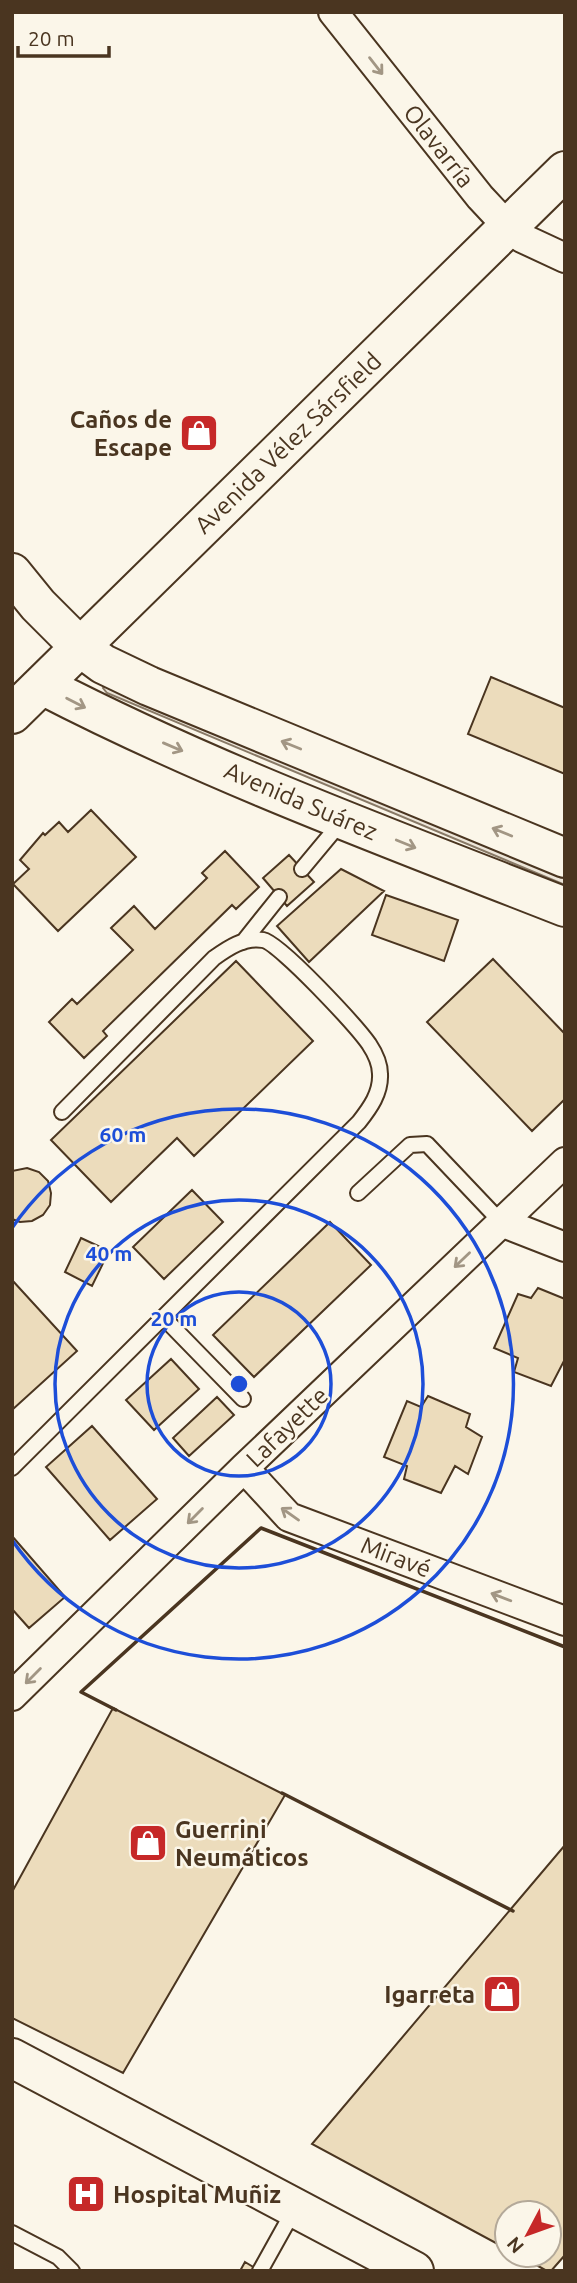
<svg xmlns="http://www.w3.org/2000/svg" width="577" height="2283" viewBox="0 0 577 2283" font-family="Ubuntu,sans-serif">
	<rect width="100%" height="100%" fill="#fbf6e9"/>
	<path fill="#ede6d9" stroke="#887966" stroke-width="2" d="M106,684l459,190v11l-458,-192 -4,-5z"/>
	<path fill="#ecdcbc" stroke="#4a3520" stroke-width="2" d="M491,677l74,31v66l-97,-40z
		M91,810l45,47 -78,74 -45,-47 16,-15 -9,-9 23,-27 2,2 14,-13 9,10z
		M225,851l34,36 -23,22 -4,-4 -129,126 4,5 -23,22 -35,-36 23,-23 5,5 56,-54 -22,-22 23,-22 21,23 52,-51 -5,-5z
		M289,855l25,27 -27,24 -24,-28z
		M341,869l43,22 -75,71 -32,-36z
		M386,895l72,25 -14,41 -72,-26z
		M493,959l72,75v65l-33,32 -105,-109z
		M236,961l77,80 -119,115 -17,-18 -66,64 -60,-62z
		M27,1168l12,4 9,9 3,12 -1,12 -7,10 -11,6 -12,1 -8,-3v-48z
		M192,1190l31,32 -59,57 -31,-32z
		M330,1222l41,43 -117,112 -41,-42z
		M81,1238l28,13 -17,35 -27,-14z
		M12,1280l65,71 -65,59z
		M538,1288l27,11v60l-14,27 -37,-14 4,-14 -24,-10 24,-54 13,4z
		M171,1359l28,30 -45,41 -28,-30z
		M428,1396l42,18 -4,13 16,10 -14,37 -13,-8 -14,27 -37,-14 3,-13 -23,-9 23,-56 14,6z
		M217,1397l17,18 -45,41 -16,-18z
		M92,1426l65,73 -47,41 -64,-73z
		M12,1536l53,61 -36,31 -17,-19z
		M113,1708l172,87 -162,278 -111,-55v-126z
		M565,1845v410l-14,16h-4l-29,-16h31v-42h-42v36l-195,-105z
		M245,2262l15,9h-20z"/>
	<g fill="none" stroke-linecap="round" stroke-linejoin="round">
		<g stroke="#4a3520" stroke-width="18">
			<path id="lane" d="M302,869l40,-48
				M243,942l36,-45
				M358,1193l52,-48 17,-1 74,78
				M164,1318l79,81
				M12,1468l347,-346c11,-14 22,-29 21,-48 0,-10 -5,-21 -11,-30 -12,-17 -89,-101 -106,-104 -19,-3 -35,8 -49,18l-152,154
				M12,2233l46,24 14,14
				M260,2271l34,-61"/>
		</g>
		<g stroke="#4a3520" stroke-width="32">
			<path id="street" d="M333,12l147,185 28,30 14,11 43,20
				M501,1222l64,25
				M244,1468l45,49 276,104
				M12,1696l232,-228 321,-306"/>
		</g>
		<g stroke="#4a3520" stroke-width="42">
			<path id="secondary" d="M12,573l26,32 42,42 23,17 46,22 416,172
				M42,685c168,87 347,153 523,222
				M12,714l553,-543
				M12,2058l402,213"/>
		</g>
		<use href="#lane" stroke="#fbf6e9" stroke-width="14"/>
		<use href="#street" stroke="#fbf6e9" stroke-width="28"/>
		<use href="#secondary" stroke="#fbf6e9" stroke-width="38"/>
		<path stroke="#4a3520" stroke-width="3.5" d="M116,1710l-35,-18 180,-164 304,119
			M282,1793l231,118"/>
	</g>
	<defs><path id="oneway-shaft" d="M-6 0H5M1.5-3L5.5 0L1.5 3" fill="none" stroke-width="1.6" stroke-linecap="round" stroke-linejoin="round" transform="scale(1.75)"/></defs>
	<g stroke="#a29684">
		<use href="#oneway-shaft" transform="translate(376 66) rotate(52)"/>
		<use href="#oneway-shaft" transform="translate(76 703) rotate(27)"/>
		<use href="#oneway-shaft" transform="translate(291 745) rotate(-158)"/>
		<use href="#oneway-shaft" transform="translate(173 747) rotate(23)"/>
		<use href="#oneway-shaft" transform="translate(502 832) rotate(-158)"/>
		<use href="#oneway-shaft" transform="translate(406 844) rotate(22)"/>
		<use href="#oneway-shaft" transform="translate(462 1260) rotate(136)"/>
		<use href="#oneway-shaft" transform="translate(290 1514) rotate(-145)"/>
		<use href="#oneway-shaft" transform="translate(195 1516) rotate(135)"/>
		<use href="#oneway-shaft" transform="translate(501 1597) rotate(-159)"/>
		<use href="#oneway-shaft" transform="translate(33 1676) rotate(135)"/>
	</g>
	<g fill="none" stroke="#1d4ed8" stroke-width="3.5">
		<circle cx="239" cy="1384" r="92"/>
		<circle cx="239" cy="1384" r="184"/>
		<path d="M12 1228A275 275 0 1 1 12 1540"/>
	</g>
	<defs>
		<g id="shop-square" transform="scale(2.0125)"><rect x="-9" y="-9" width="18" height="18" rx="4" fill="#c62828" stroke="#fbf6e9"/><path d="M-5-2.5h2.3a2.7 3.5 0 0 1 5.4 0H5L5.5 6h-11ZM-1.5-2.5h3a1.5 2.3 0 0 0-3 0Z" fill="#fff"/></g>
		<g id="hospital-square" transform="scale(2.0125)"><rect x="-9" y="-9" width="18" height="18" rx="4" fill="#c62828" stroke="#fbf6e9"/><path d="M-5-5h3v3.5h4V-5h3V5h-3V1.5h-4V5h-3Z" fill="#fff"/></g>
	</defs>
	<g fill-rule="evenodd">
		<use href="#shop-square" x="199" y="433"/>
		<use href="#shop-square" x="148" y="1843"/>
		<use href="#shop-square" x="502" y="1994"/>
		<use href="#hospital-square" x="86" y="2194"/>
	</g>
	<g text-anchor="middle" dominant-baseline="central" stroke-width="5" stroke-linejoin="round" paint-order="stroke">
		<g font-size="24" fill="#4a3520" stroke="#fbf6e9">
			<text transform="translate(439 146) rotate(52)">Olavarría</text>
			<text transform="translate(288 443) rotate(-44)">Avenida Vélez Sársfield</text>
			<text transform="translate(301 801) rotate(23)">Avenida Suárez</text>
			<text transform="translate(287 1427) rotate(-44)">Lafayette</text>
			<text transform="translate(396 1557) rotate(21)">Miravé</text>
		</g>
		<g font-size="24" font-weight="bold" fill="#4a3520" stroke="#fbf6e9" text-anchor="end">
			<text x="172" y="419">Caños de<tspan x="172" dy="28">Escape</tspan></text>
			<text x="175" y="1829" text-anchor="start">Guerrini<tspan x="175" dy="28">Neumáticos</tspan></text>
			<text x="475" y="1994">Igarreta</text>
			<text x="113" y="2194" text-anchor="start">Hospital Muñiz</text>
		</g>
	</g>
	<circle cx="239" cy="1384" r="10" fill="#1d4ed8" stroke="#fbf6e9" stroke-width="3.5"/>
	<g font-size="21" text-anchor="middle" font-weight="bold" fill="#1d4ed8" stroke="#fbf6e9" stroke-width="5" stroke-linejoin="round" paint-order="stroke">
		<text x="123" y="1142">60 m</text>
		<text x="109" y="1261">40 m</text>
		<text x="174" y="1326">20 m</text>
	</g>
	<rect width="577" height="2283" fill="none" stroke="#4a3520" stroke-width="28"/>
	<g transform="translate(528 2234) rotate(229)"><circle r="33" fill="#fbf6e9" stroke="#b4a999" stroke-width="2"/>
	<path d="M0-5L12 26L0 18L-12 26Z" fill="#c62828"/>
	<text y="-10" font-size="19" font-weight="bold" text-anchor="middle" fill="#4a3520">N</text>
	</g>
	<path d="M18 46v10h91v-10" fill="none" stroke="#4a3520" stroke-width="3.5"/>
	<text x="28" y="46" font-size="21" fill="#4a3520" stroke="#fbf6e9" stroke-width="5" paint-order="stroke">20 m</text>
</svg>
